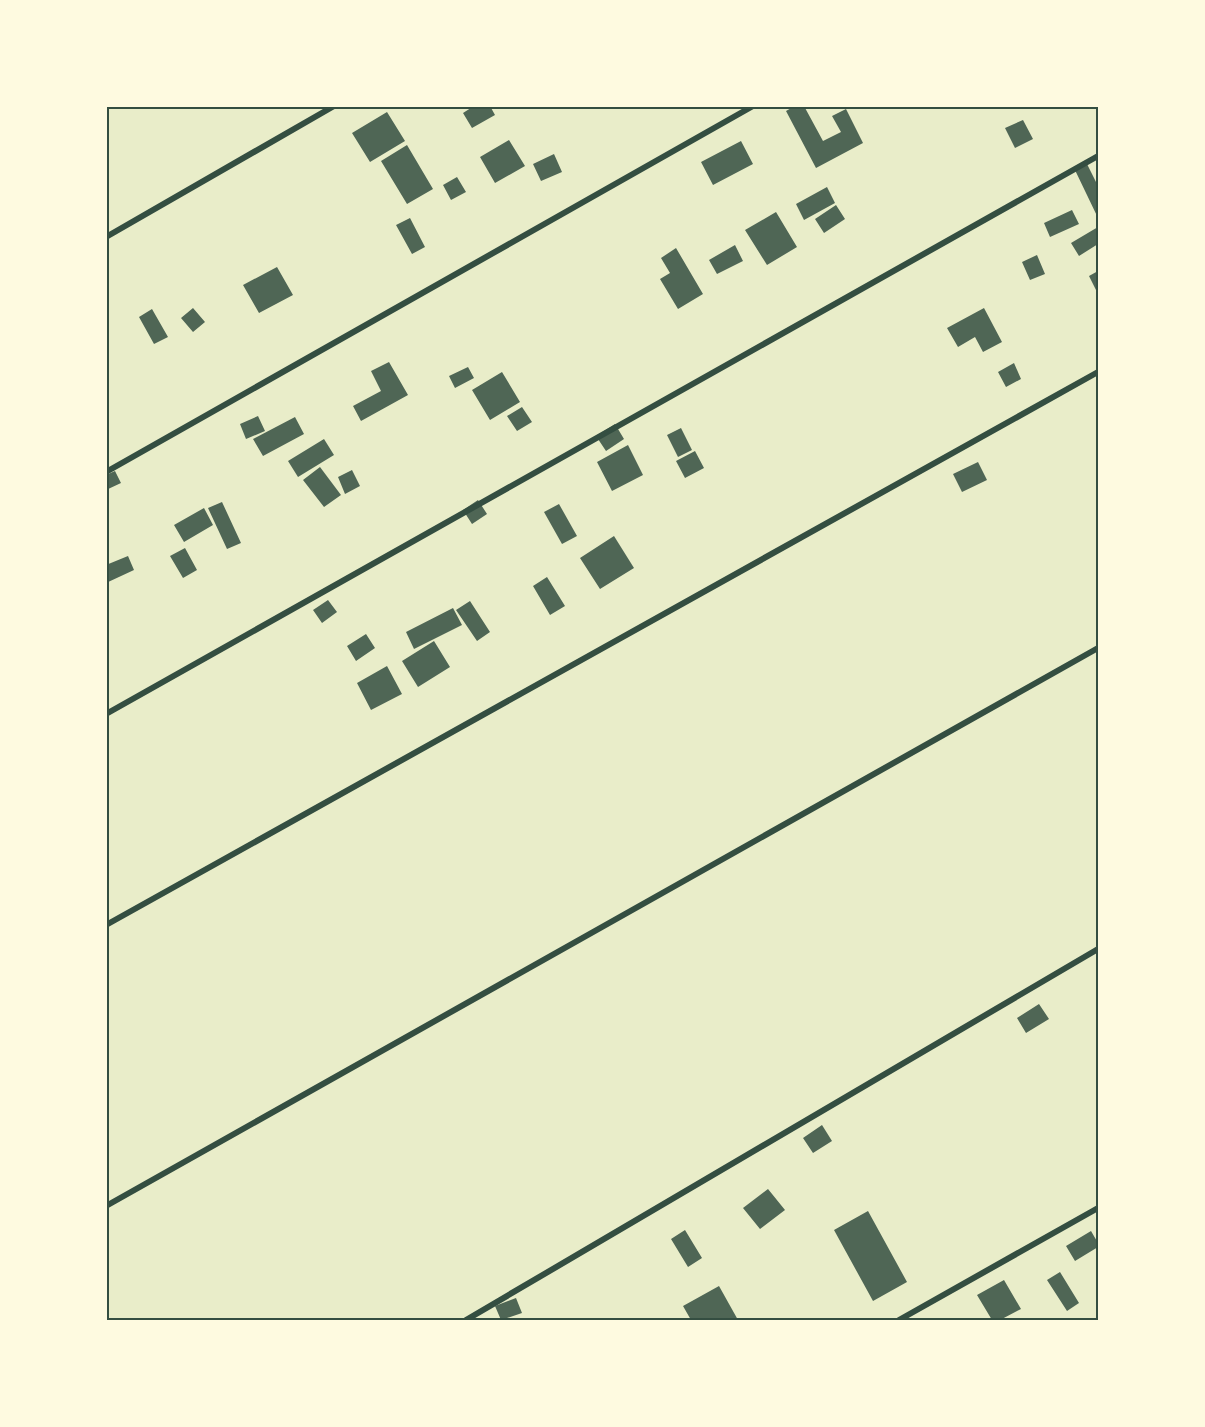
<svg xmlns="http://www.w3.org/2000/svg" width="1205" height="1427" viewBox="0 0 1205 1427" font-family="'Work Sans',sans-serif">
	<rect width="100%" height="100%" fill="#e9edc9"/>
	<path fill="#4f6655" d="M474,106h16l5,9 -23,13 -9,-15z
		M795,106h9l19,35 18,-9 -9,-16 14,-7 17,34 -47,25 -30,-57z
		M387,112l18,29 -35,21 -18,-29z
		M1023,120l10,19 -18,9 -10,-20z
		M509,140l16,26 -30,17 -15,-26z
		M741,141l12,23 -40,21 -12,-23z
		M407,145l26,44 -26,15 -26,-43z
		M554,154l8,18 -21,9 -8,-17z
		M1086,162l12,24v32l-24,-50z
		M457,177l9,15 -15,8 -8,-15z
		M827,187l8,16 -31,17 -8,-16z
		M836,205l9,14 -21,14 -9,-14z
		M1072,210l7,14 -29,13 -6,-14z
		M776,212l21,35 -30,18 -22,-35z
		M410,218l15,29 -13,7 -16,-29z
		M1098,227v17l-19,12 -8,-13z
		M735,245l8,16 -26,13 -8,-14z
		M676,248l27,46 -25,15 -18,-30 10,-6 -9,-15z
		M1037,255l8,19 -15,6 -8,-18z
		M277,267l16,28 -34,18 -16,-28z
		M1098,271v23l-9,-18z
		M193,308l12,14 -12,10 -12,-14z
		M984,308l18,34 -19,10 -8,-15 -17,10 -11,-19z
		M152,309l16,28 -14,7 -15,-27z
		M389,362l19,33 -47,26 -8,-15 28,-15 -10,-20z
		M1014,363l7,16 -15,8 -8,-15z
		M468,367l6,11 -19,10 -6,-12z
		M502,372l18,30 -30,18 -18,-30z
		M522,407l10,15 -15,9 -10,-15z
		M258,416l7,15 -19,8 -6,-15z
		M295,417l9,17 -41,22 -10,-17z
		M615,424l9,15 -18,12 -10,-15z
		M681,428l11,22 -14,7 -11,-22z
		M324,439l10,16 -36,22 -10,-16z
		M628,445l15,30 -31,16 -15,-29z
		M695,451l9,17 -19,10 -9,-17z
		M978,462l9,18 -25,12 -9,-18z
		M320,467l21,28 -17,12 -21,-27z
		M352,470l8,16 -15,8 -7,-17z
		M115,471l6,12 -15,7v-15z
		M478,500l9,14 -15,10 -9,-14z
		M222,502l19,41 -14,6 -19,-41z
		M559,504l18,32 -15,8 -18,-32z
		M204,508l9,17 -29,17 -10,-17z
		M614,536l20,32 -34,21 -20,-31z
		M185,548l12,22 -14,8 -13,-22z
		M128,556l6,14 -28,13v-18z
		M547,577l18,29 -15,9 -17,-29z
		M328,600l9,12 -15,11 -9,-13z
		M470,601l20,31 -13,9 -21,-31z
		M453,608l9,17 -48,24 -8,-17z
		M366,634l9,14 -19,13 -9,-15z
		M434,641l16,26 -32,20 -16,-26z
		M387,666l15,28 -31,16 -14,-27z
		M1039,1004l10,15 -23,14 -9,-15z
		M822,1125l10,16 -19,12 -10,-15z
		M768,1189l17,21 -25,19 -17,-21z
		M868,1211l39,71 -34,19 -39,-71z
		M685,1230l17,28 -14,9 -17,-28z
		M1091,1231l7,12v4l-23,14 -9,-15z
		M1060,1272l19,31 -12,8 -20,-31z
		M1004,1280l17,29 -21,11h-8l-15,-25z
		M719,1286l19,34h-47l-8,-14z
		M516,1298l6,15 -21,7 -6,-14z"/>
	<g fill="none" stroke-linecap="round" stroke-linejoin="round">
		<path stroke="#344e41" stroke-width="6" d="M106,237l228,-131
			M106,472l647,-366
			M106,714l992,-558
			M106,925l992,-553
			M106,1206l992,-558
			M466,1320l632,-371
			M899,1320l199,-112"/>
	</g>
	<rect width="1205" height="1427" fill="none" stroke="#fefae0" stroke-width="216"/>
	<rect x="108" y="108" width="989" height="1211" fill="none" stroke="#344e41" stroke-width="2"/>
</svg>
